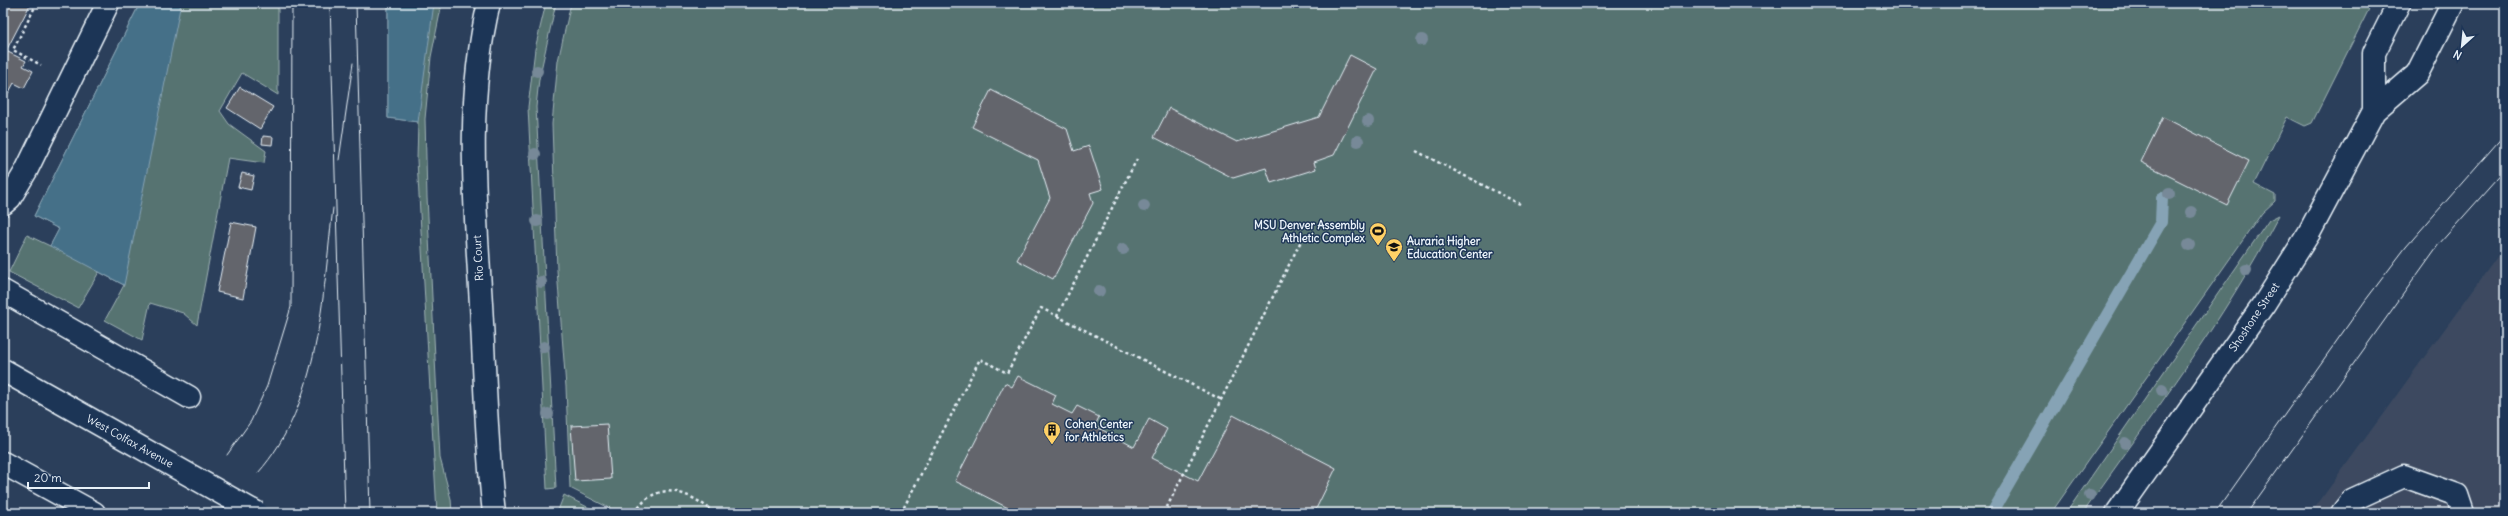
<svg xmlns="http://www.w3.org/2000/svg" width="2508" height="516" viewBox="0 0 2508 516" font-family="Delius,sans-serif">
	<rect width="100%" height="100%" fill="#2b3f5b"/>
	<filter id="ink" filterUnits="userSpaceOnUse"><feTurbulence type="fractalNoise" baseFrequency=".025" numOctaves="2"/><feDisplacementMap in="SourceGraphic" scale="8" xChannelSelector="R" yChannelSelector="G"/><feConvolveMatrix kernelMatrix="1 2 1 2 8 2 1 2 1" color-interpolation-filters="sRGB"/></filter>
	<g filter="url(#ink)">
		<path fill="#3c4a60" d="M2505,246v267h-194l191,-263z"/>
		<path fill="#567371" stroke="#9fb2b4" d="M140,3h138v92l-36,-22 -22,38 9,13 37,27 -2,12 -36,-5 -31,167 -14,-12 -33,-10 -8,37 -37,-20 19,-35 -25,-13 -21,36 -69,-36 18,-37 23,11 9,-17 -25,-13z
			M388,3h54l-11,54 -6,62 2,78 13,261 11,41 1,14h-15l-20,-353 1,-38 -30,-4z
			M546,3h10l-17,76 -3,28 20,381 -9,1 -19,-382 7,-58z
			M571,3h1801l-60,120 -7,3 -18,-9 -33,67 21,11v6l-13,12 -211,300h-1432l-49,-25 -4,-101 -9,-117 -5,-146 6,-63z
			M2279,215c-55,106 -128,201 -196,298h-17l203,-293z
			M564,495l35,18h-42z"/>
		<path fill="#446f88" stroke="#86a3b5" d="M140,3h41l-57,282 -74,-39 9,-17 -25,-13z
			M388,3h46l-16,119 -30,-4z"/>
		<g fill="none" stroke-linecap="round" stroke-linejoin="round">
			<path stroke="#86a3b5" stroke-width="12" d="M1992,513l169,-291 1,-24"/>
		</g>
		<path fill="#63656c" stroke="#e8f1f8" d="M3,3h28l-25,48 20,10 -3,5 10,5 -9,17 -10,-5 -11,20z
			M1350,55l27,14 -43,86 -20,7 2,7 -45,14 -5,-15 -33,10 -79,-41 15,-29 68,34 82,-25z
			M240,87l33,20 -13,22 -33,-21z
			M991,90l76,39 7,22 15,-5 14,43 -13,4 3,10 -40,76 -36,-19 33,-62 -12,-38 -66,-33z
			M2163,117l86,44 -22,44 -86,-43z
			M263,136l10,1 -1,8 -10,-1z
			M242,173l12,3 -3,14 -13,-3z
			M231,222l25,5 -13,71 -26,-6z
			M1018,376l38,19 -4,9 20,10 5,-8 22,11 -4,9 39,21 15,-28 18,10 -15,29 46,23 35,-66 103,53 -22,45h-296l-63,-32 50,-98 7,4z
			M607,424l4,55 -36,2 -4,-55z"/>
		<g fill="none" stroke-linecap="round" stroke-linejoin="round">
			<g stroke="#e8f1f8" stroke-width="25">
				<path id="minor" d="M489,3c-24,100 -14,200 -8,301 4,70 5,140 13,209
					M2374,111v-58l25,-50
					M3,204l7,-6 16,-27 82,-168
					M3,291l186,106
					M2117,513l147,-209 45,-71 65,-122 43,-37 36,-71
					M2342,513l10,-13 52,-24 53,19 6,18"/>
			</g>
			<g stroke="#e8f1f8" stroke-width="25">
				<path id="major" d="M3,463l91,50"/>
			</g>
			<path stroke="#e8f1f8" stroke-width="2.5" stroke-dasharray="3 3" stroke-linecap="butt" d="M37,3l-24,47 28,15
				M1416,151l104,53
				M1057,316l163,83
				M635,513c22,-36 54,-21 80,0
				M901,513l79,-154 27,14 34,-65 16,8 81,-159
				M1164,513l137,-272"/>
			<use href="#minor" stroke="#1d3557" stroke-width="22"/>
			<use href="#major" stroke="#1d3557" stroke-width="22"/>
			<path stroke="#e8f1f8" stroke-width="1" d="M330,3l15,510
				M356,3l14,510
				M339,160l14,-97
				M227,455l24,-34 16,-35 24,-79 1,-304
				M258,473c63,-71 64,-176 75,-265
				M2215,513l150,-212 41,-54 99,-113
				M2247,513l192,-269 66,-74"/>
			<g stroke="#e8f1f8" stroke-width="25" stroke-linecap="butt">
				<path id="major-bridge" d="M3,370l254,143"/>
			</g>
			<use href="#major-bridge" stroke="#1d3557" stroke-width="22"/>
		</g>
		<g fill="#778998">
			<circle cx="1422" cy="40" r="6"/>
			<circle cx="537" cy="71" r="6"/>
			<circle cx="1368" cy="121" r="6"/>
			<circle cx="1358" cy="141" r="6"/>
			<circle cx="535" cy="154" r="6"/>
			<circle cx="2169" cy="194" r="6"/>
			<circle cx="1144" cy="206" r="6"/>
			<circle cx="2191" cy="212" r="6"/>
			<circle cx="537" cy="221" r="6"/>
			<circle cx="2189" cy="245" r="6"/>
			<circle cx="1123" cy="249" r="6"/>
			<circle cx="2246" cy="270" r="6"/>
			<circle cx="541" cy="282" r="6"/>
			<circle cx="1099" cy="291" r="6"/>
			<circle cx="544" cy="347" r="6"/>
			<circle cx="2162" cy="390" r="6"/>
			<circle cx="548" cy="414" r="6"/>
			<circle cx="2125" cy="443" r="6"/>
			<circle cx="2090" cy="495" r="6"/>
		</g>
	</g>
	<defs>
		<g id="stadium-pin" transform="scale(0.9)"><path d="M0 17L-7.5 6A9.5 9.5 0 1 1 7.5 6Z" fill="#ffd166" stroke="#1d3557"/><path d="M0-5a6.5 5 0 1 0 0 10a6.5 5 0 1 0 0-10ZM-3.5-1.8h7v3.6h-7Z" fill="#111"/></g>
		<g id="university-pin" transform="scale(0.9)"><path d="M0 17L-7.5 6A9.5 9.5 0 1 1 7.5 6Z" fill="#ffd166" stroke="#1d3557"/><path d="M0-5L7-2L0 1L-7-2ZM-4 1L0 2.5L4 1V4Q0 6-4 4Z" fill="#111"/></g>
		<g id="building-pin" transform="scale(0.9)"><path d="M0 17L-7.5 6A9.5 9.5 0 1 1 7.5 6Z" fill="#ffd166" stroke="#1d3557"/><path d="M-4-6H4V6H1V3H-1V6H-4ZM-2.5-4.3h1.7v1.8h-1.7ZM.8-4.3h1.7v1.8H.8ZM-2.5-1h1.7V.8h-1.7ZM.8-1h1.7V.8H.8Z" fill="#111"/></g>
	</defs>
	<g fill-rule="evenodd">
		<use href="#stadium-pin" x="1378" y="231"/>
		<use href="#university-pin" x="1394" y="247"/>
		<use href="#building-pin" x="1052" y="430"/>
	</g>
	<g text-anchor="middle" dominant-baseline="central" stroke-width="3" stroke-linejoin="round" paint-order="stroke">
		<g font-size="11" font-weight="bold" fill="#e8f1f8" stroke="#1d3557" text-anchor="start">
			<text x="1365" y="225" text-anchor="end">MSU Denver Assembly<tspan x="1365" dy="13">Athletic Complex</tspan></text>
			<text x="1407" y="241">Auraria Higher<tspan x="1407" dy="13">Education Center</tspan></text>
			<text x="1065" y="424">Cohen Center<tspan x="1065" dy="13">for Athletics</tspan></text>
		</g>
		<g font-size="11" fill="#e8f1f8" stroke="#1d3557">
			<text transform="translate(478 258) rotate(-93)">Rio Court</text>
			<text transform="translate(2254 317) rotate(-56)">Shoshone Street</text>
			<text transform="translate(130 441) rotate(29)">West Colfax Avenue</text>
		</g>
	</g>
	<rect width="2508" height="516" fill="none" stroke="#1d3557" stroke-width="16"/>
	<rect x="8" y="8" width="2492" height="500" fill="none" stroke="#e8f1f8" stroke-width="1.5" filter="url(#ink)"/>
	<g transform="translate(2462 46) rotate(207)" stroke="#1d3557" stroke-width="3" paint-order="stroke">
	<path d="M0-3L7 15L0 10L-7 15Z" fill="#e8f1f8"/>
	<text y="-6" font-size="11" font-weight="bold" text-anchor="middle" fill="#e8f1f8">N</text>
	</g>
	<path d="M28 482v6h121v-6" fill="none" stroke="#e8f1f8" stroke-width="2"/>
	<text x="34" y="482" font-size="12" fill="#e8f1f8" stroke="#1d3557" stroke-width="3" paint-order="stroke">20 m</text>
</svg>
